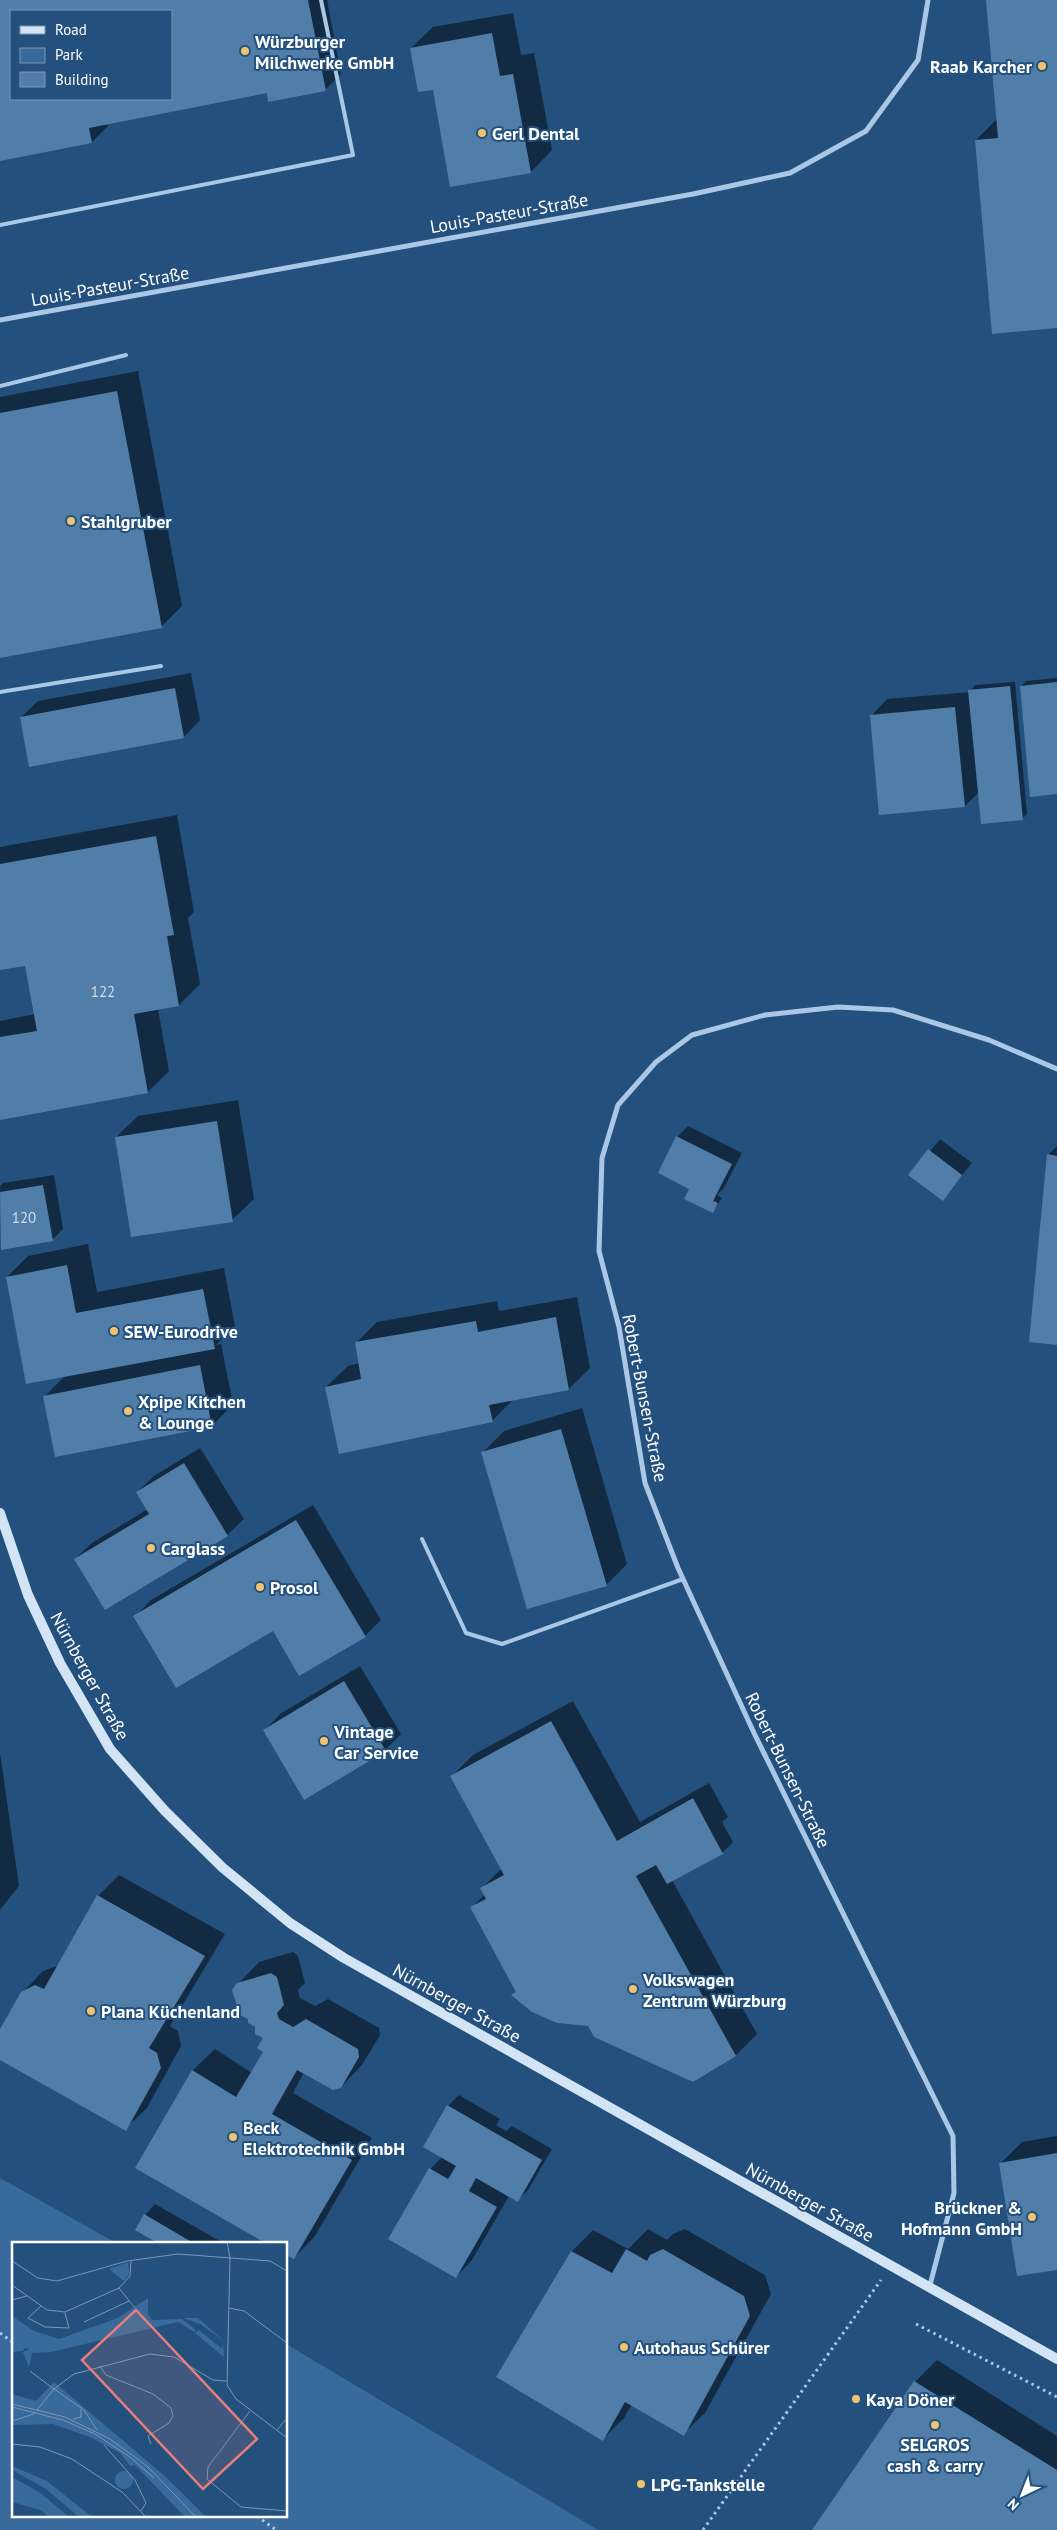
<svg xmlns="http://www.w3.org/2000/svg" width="1057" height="2530" viewBox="0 0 1057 2530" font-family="'PT Sans',sans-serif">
	<rect width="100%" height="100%" fill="#24507e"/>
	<path fill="#386b9c" d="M0,2178l118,66h-104v272h272v-172l312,186h-598z"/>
	<path fill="#0007" fill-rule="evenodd" d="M0,0h327l14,74 -16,16 -57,2 -161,31 1,3 -16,16 -92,18zM11,11h160v88h-160z
		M987,0h70v327l-81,-187 21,-21z
		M513,13l8,42 13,-2 18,97 -21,22 -97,-83 -23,-41 22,-21z
		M138,371l44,235 -21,21 -161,30v-260z
		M191,673l9,47 -16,17 -163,-20 17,-16z
		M1057,678v115l-36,-107 5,-5z
		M1015,682l12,132 -5,5 -43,-27 -14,14 -94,-90 16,-17 83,-7 5,-7z
		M177,815l17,97 -6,6 12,66 -21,21 -21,4 11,62 -21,21 -148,27v-98l35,-7 -9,-50 -26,5v-122z
		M238,1100l16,99 -22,21 -116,-83 22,-21z
		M688,1126l54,27 -18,35 -7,7 5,3 -9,14 -36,-75z
		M940,1139l32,24 -30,36 -32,-24z
		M1057,1146v197l-9,-188z
		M54,1175l9,54 -11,11 -50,8 -2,-62 3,-3z
		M88,1244l9,48 127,-24 11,58 -19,19 5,-1 12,60 -21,22 -156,30 -11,-60 21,-21 -59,-98 21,-21z
		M577,1297l13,71 -21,21 -55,10 -22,22 -166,-34 22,-21 12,-3 -4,-20 21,-21 120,-21 2,10z
		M582,1408l45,156 -21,21 -123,-133 21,-21z
		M200,1448l44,71 -17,16 -152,24 17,-16 56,-34 -11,-17 17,-16z
		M313,1505l68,115 -16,16 -230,-19 16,-17z
		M360,1666l41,68 -16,16 -121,-19 16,-17z
		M573,1701l67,121 69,-39 19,34 -6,5 11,20 -11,11 -50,27 85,154 -21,21 -148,-31 -75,-29 4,-4 -45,-84 13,-13 -3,-6 20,-20 -50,-92 21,-21z
		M0,1752l19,134 -19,24z
		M119,1875l106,59 -55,92 8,5 3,15 -34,62 -22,21 -125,-70v-27l22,-39 21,-22 16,-6 39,-69z
		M293,1952l5,4 7,27 -7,7 2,8 15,8 13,-7 51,29 1,7 -18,30 -21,22 -37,-15 -11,21 79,45 -57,98 -21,22 -8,-14 -149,-77 56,-97 22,-21 37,24 13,-22v-14l-8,-11 -19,-42 21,-22z
		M459,2095l41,24 -4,6 10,6 6,-5 40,23 -24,41 -11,11 -8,-5 -37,64 -16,17 -26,-108 12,-12 6,-51z
		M1057,2136v133l-56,-106 21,-21z
		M155,2204l70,40h-64l-16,-29z
		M648,2229l19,11 6,-6 12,-5 80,46 6,19 -66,119 -22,21 -51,-30 -8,14 -21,21 -105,-62 74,-126 21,-21 35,19z
		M937,2360l120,76v94h-244l102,-148z"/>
	<path fill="#517da9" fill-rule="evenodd" d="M0,0h308l18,91 -58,11 -1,-9 -178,35 3,15 -92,18zM11,11h160v88h-160z
		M986,0h71v328l-65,6 -17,-194 23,-2z
		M492,33l8,43 13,-2 18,99 -81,14 -17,-97 -15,2 -8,-44z
		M117,391l45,237 -162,30v-245z
		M1057,682v112l-27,3 -10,-111z
		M1010,686l13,134 -42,4 -13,-134z
		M175,688l9,50 -155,29 -9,-50z
		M955,707l10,100 -86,8 -9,-100z
		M156,836l18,99 -7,1 12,70 -45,8 14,79 -148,27v-83l37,-6 -12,-65 -25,4v-106z
		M217,1121l16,101 -102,15 -16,-100z
		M676,1136l56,28 -19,37 5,2 -5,10 -29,-14 5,-10 -31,-16z
		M928,1149l34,26 -19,26 -35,-26z
		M1047,1154l10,2v189l-28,-3z
		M43,1185l10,56 -52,9 -1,-58z
		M67,1265l9,48 127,-24 12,60 -189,35 -20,-107z
		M556,1317l13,73 -80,15 4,17 -154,32 -14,-67 36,-8 -6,-37 121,-21 2,11z
		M200,1365l12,62 -157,30 -12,-61z
		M561,1429l46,157 -80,23 -46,-157z
		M184,1463l44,73 -123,74 -31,-51 75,-45 -13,-22z
		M296,1520l70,117 -67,39 -26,-45 -97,57 -43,-72z
		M344,1681l42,70 -82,49 -41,-70z
		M551,1721l66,120 76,-43 30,56 -56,30 -11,-19 -20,11 100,180 -43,26 -99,-45 -6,-11 -31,-3 -25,-11 -21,-17 5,-3 -46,-85 16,-8 -6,-11 24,-13 -54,-99z
		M97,1895l108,61 -56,92 8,5 4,15 -35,63 -126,-71v-31l21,-37 14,-7 9,4z
		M271,1973l6,4 7,28 -7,8 2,6 14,8 13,-8 52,30 1,8 -18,31 -8,2 -36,-20 -25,44 80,46 -58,99 -8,-4v-11h-19l-132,-76 57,-98 44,27 27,-45 -6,-4 6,-10 -8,-4v-7l-7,-4v-4l-8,-4 -8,-25 5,-7z
		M447,2105l95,55 -24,42 -42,-24 -7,13 28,16 -41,71 -68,-39 41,-71 19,11 8,-13 -33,-19z
		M1057,2153v117l-40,6 -18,-113z
		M144,2214l51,30h-36l-24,-14z
		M626,2249l21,12 3,-6 13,-6 81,47 6,20 -66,120 -59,-34 -22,39 -107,-64 75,-126 41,22z
		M914,2381l143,89v60h-245z"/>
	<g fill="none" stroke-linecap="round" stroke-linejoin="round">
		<path stroke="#aac8e6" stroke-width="3" stroke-dasharray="2.5 4" stroke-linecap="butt" d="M916,2324l141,73
			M0,2333l14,10
			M257,2516l19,14
			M703,2530l178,-250"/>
		<path stroke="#aac8e6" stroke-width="4" d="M0,225l353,-70 -32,-155
			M0,386l126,-31
			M0,692l161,-26
			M422,1539l44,94 36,11 181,-65"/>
		<path stroke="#aac8e6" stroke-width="5" d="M0,320l693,-126 97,-21 76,-42 52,-71 10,-60
			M929,2289l25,-96 -1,-57 -199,-403 -76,-165 -33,-85 -26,-156 -20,-76 3,-93 16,-53 38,-43 36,-27 73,-20 73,-8 55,3 96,30 68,29"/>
		<path stroke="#d3e4f5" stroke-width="10" d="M0,1513l28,82 32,68 50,86 55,62 58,57 67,55 54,35 713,401"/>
	</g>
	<g fill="#f0c36e" stroke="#24507e" stroke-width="2">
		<circle cx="245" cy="51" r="5"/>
		<circle cx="1042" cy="66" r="5"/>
		<circle cx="482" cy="133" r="5"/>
		<circle cx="71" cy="521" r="5"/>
		<circle cx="114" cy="1331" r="5"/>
		<circle cx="128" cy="1411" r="5"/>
		<circle cx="151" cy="1548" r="5"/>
		<circle cx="260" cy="1587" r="5"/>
		<circle cx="324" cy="1741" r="5"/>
		<circle cx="633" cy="1989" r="5"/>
		<circle cx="91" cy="2011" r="5"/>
		<circle cx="233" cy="2137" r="5"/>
		<circle cx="1032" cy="2217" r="5"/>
		<circle cx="624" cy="2347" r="5"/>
		<circle cx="856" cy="2399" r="5"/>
		<circle cx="935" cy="2425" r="5"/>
		<circle cx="641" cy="2484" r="5"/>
	</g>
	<g text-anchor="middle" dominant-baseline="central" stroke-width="4" stroke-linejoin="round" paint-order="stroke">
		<g font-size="15" fill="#d4deea">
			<text x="103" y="991">122</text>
			<text x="24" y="1217">120</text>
		</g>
		<g font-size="18" font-weight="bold" fill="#fff" stroke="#24507e" text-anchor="start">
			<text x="255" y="41">Würzburger<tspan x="255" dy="21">Milchwerke GmbH</tspan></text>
			<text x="1032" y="66" text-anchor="end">Raab Karcher</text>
			<text x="492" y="133">Gerl Dental</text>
			<text x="81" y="521">Stahlgruber</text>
			<text x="124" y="1331">SEW-Eurodrive</text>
			<text x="138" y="1401">Xpipe Kitchen<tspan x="138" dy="21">&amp; Lounge</tspan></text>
			<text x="161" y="1548">Carglass</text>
			<text x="270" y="1587">Prosol</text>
			<text x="334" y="1731">Vintage<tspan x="334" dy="21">Car Service</tspan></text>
			<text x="643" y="1979">Volkswagen<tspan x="643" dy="21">Zentrum Würzburg</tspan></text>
			<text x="101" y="2011">Plana Küchenland</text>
			<text x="243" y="2127">Beck<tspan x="243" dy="21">Elektrotechnik GmbH</tspan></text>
			<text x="1022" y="2207" text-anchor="end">Brückner &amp;<tspan x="1022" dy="21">Hofmann GmbH</tspan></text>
			<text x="634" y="2347">Autohaus Schürer</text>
			<text x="866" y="2399">Kaya Döner</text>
			<text x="935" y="2444" text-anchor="middle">SELGROS<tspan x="935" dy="21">cash &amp; carry</tspan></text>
			<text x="651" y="2484">LPG-Tankstelle</text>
		</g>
		<g font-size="18" fill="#fff" stroke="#24507e">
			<text transform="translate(509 213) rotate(-10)">Louis-Pasteur-Straße</text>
			<text transform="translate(110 286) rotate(-10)">Louis-Pasteur-Straße</text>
			<text transform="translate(645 1398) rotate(79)">Robert-Bunsen-Straße</text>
			<text transform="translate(90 1676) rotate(61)">Nürnberger Straße</text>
			<text transform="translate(788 1770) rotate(64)">Robert-Bunsen-Straße</text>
			<text transform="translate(457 2003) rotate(29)">Nürnberger Straße</text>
			<text transform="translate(810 2202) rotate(29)">Nürnberger Straße</text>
		</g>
	</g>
	<g transform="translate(12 2242)">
		<rect width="275" height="275" fill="#24507e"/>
		<path d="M116,20l1,12 -5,7 -15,-12zM136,56v17l4,5 30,-1 14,11 -2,2 -16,-10 -127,30 -19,1 -3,14 -6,-15 7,-3 -5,-1 -3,3 -10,1v-36l22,15 25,8 59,-21zM171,76h15l26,23 -24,-17zM187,88l23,19 1,-6 1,14 -29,-24zM42,140l113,96 39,39h-21l-50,-52 -5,1 -10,-13 -30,-16 -37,-13 -41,1v-31l24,7zM0,224l35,15 45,36h-13l-33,-28 -34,-19zM103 238a9 9 0 1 1 18 0a9 9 0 1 1-18 0ZM0,235l27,15 30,25h-20l-8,-7 -29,-8z" fill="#386b9c"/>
		<path fill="none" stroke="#7c96b2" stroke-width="1" d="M215,0l3,16 -3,127 9,14 51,39M0,19l26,17 19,3 70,-20 51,-7 92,7 17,10M0,43l35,25 18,2 54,-24 11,-12 1,-16M107,46l16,20M0,58l15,-4M29,64l-13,12 17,9 24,1 -4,-15M217,66l15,3 43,32M72,80l45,-21M88,124l6,9 47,19 18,14 2,8 -4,7 -21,13 3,8M18,129l24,18M42,147l30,21 13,20M0,162l53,13 45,22 37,27 49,51M0,165l51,13 32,14 35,23 24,21M25,168l17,-21 20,-15 76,-20 24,3 39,23 13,1M238,169l-42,56 -1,12 34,28 46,4M61,177l8,-2v-8M0,179l22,-7M265,188l10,-12M0,202l28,3 32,12 50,33 24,25M92,203l31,35 11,23 -5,8"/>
		<path fill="#e67e7e" fill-opacity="0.15" stroke="#e67e7e" stroke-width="2.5" d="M124,68l121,129 -54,50 -121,-129z"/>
		<rect width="275" height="275" fill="none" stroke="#fff" stroke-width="2.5"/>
	</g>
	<rect x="10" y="10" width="162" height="90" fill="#24507e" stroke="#7c96b2"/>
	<rect x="20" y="26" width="25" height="8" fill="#d3e4f5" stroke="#7c96b2"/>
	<text x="55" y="35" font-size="15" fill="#ffffff">Road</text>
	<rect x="20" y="48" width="25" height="15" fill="#386b9c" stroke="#7c96b2"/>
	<text x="55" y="60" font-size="15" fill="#ffffff">Park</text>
	<rect x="20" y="72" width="25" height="15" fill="#517da9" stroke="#7c96b2"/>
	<text x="55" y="85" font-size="15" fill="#ffffff">Building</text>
	<g transform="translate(1022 2495) rotate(223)" stroke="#24507e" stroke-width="4" paint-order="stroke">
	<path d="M0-4L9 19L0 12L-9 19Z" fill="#ffffff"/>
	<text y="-8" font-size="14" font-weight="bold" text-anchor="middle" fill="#ffffff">N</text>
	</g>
</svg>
